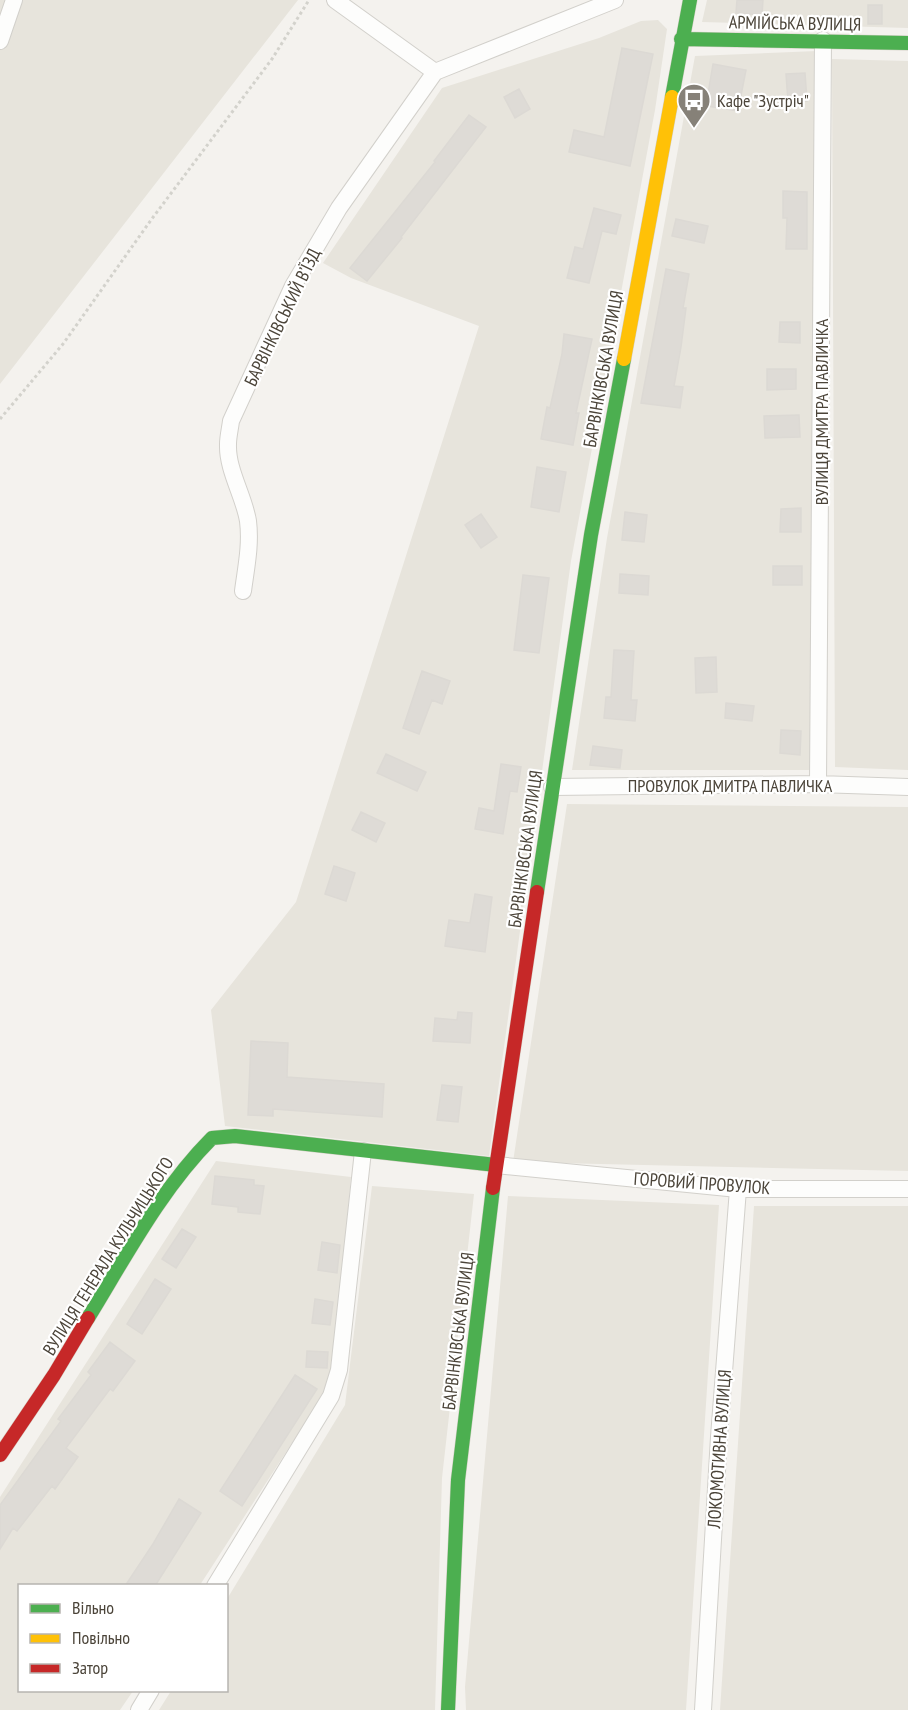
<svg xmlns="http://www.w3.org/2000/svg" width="908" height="1710" viewBox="0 0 908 1710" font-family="'PT Sans Narrow',sans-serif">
	<rect width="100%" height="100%" fill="#f4f2ee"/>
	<path fill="#e7e4dc" d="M0,0h298l-298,384z
		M707,0h201v28l-206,-6z
		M658,20l9,9 -12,81 -84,451 -82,595 -264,-30 -14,-116 85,-108 183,-576 -128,-48 -28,-15 119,-175 157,-50 42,-17z
		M817,51l-5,719h-240l35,-232 88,-482z
		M832,59l76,2v709l-73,-3z
		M567,804l341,3v364l-395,-9z
		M216,1161l135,16 -16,181 -10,34 -125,193 -180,1v104l113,1 -13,19h-120v-213z
		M372,1186l102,8 -32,284 -7,232h-276l12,-19 55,-1 1,-91 118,-194z
		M508,1196l211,9 -33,505h-220l-1,-23z
		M754,1206h154v504h-188z"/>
	<path fill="#dedbd6" stroke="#dcd9d4" stroke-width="1.5" d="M737,0h26l-1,15 -26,-2z
		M868,5h14v19h-14z
		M622,48l31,6 -23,112 -61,-14 5,-22 30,7z
		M713,64l33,6 -8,41 -32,-5z
		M805,73l2,28 -19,1 -2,-28z
		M519,89l11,20 -15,9 -11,-21z
		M469,115l17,12 -85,110 1,1 -35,43 -17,-13 85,-106 -1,-1z
		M783,191l24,1v57h-21l1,-31h-4z
		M594,208l27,7 -5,19 -14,-3 -13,52 -22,-5 8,-31 8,2z
		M676,219l32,7 -4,17 -32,-7z
		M666,269l23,5 -6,34h3l-5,39 -7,39 9,1 -3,21 -39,-5z
		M780,322h20v21l-21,-1z
		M564,334l28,5 -16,74h3l-6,32 -32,-6 6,-32 3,1 12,-54z
		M767,369h29v20l-29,1z
		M799,415l1,22 -35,1 -1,-22z
		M537,467l29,5 -7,40 -28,-5z
		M801,508v24h-21l1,-23z
		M625,512l22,3 -3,27 -22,-2z
		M481,514l16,23 -16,11 -16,-23z
		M773,566h29v19h-29z
		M620,574l29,2 -1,19 -29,-2z
		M523,575l26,3 -10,75 -25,-3z
		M614,650l20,1 -3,49h6l-2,21 -31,-3 2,-21h5z
		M716,657l1,35 -21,1 -1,-35z
		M422,671l28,10 -8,23 -10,-4 -13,34 -16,-6z
		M726,703l28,3 -2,15 -27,-3z
		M781,730l20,1 -1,24 -20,-2z
		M593,746l29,4 -2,18 -30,-3z
		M386,754l40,18 -9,19 -40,-18z
		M501,764l20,3 -4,25 -7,-1 -7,43 -28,-5 4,-21 15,3z
		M361,812l24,11 -9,19 -24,-12z
		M334,866l21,7 -9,28 -21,-7z
		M475,894l17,3 -7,55 -40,-6 4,-26 21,3z
		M458,1012l14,1 -2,30 -37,-2 2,-23 22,2z
		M251,1041l37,2 -1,34 97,7 -2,33 -109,-8v7l-25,-1z
		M442,1085l20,2 -4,35 -21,-2z
		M215,1176l39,4v5l10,1 -4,28 -22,-2v-5l-26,-3z
		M182,1229l14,8 -20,31 -14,-9z
		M322,1242l18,3 -3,28 -19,-3z
		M155,1279l16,10 -29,45 -15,-10z
		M315,1299l18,3 -3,23 -18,-2z
		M110,1342l25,19 -22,30 -3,-2 -44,59 12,9 -23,32 -3,-3 -35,45 -4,-3 -13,21v-44l61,-84 -3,-2 33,-44 -3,-3z
		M307,1351l21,1 -1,16 -21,-1z
		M295,1375l22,14 -75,117 -22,-15z
		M179,1499l22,14 -46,73h-30l28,-42z"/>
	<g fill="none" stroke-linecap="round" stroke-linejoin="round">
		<g stroke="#d2d0cb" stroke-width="18">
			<path id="street" d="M335,0l100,72
				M0,41l14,-41
				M243,591c3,-23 8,-46 5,-70 -4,-25 -21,-51 -20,-77 0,-7 2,-15 3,-23l62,-135 46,-78 96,-136 180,-72
				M818,784l5,-744
				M552,787l266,-3 90,3
				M496,1165l242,24h170
				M215,1586l116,-190 8,-26 2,-19 22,-200
				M139,1710l12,-20
				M703,1710l16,-273 19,-248"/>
		</g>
		<g stroke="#d3cfc5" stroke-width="15">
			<path id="fast" d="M681,39l227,4
				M672,97l18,-97
				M537,892l54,-357 33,-176
				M88,1318c38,-62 73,-129 124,-180l23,-2 261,29
				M448,1710l10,-230 35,-292"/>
		</g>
		<g stroke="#d3cfc5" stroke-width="15">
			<path id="slow" d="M624,359l48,-262"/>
		</g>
		<g stroke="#d3cfc5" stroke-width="15">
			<path id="jam" d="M493,1188l44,-296
				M0,1455l54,-80 34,-57"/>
		</g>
		<path stroke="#d3d2cc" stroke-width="3" stroke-dasharray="3 3" stroke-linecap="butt" d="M0,419l63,-75 88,-124 121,-161 37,-59"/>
		<use href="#street" stroke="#fdfdfc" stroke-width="16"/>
		<use href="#fast" stroke="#4caf50" stroke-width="14"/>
		<use href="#slow" stroke="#ffc107" stroke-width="14"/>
		<use href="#jam" stroke="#c62828" stroke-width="14"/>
	</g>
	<defs>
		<g id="bus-pin" transform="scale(1.725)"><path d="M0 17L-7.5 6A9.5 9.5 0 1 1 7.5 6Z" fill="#868178" stroke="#fff"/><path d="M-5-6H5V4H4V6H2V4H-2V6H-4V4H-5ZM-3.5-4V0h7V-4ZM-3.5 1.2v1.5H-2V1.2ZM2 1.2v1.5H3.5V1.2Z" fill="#fff"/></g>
	</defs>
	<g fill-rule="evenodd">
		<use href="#bus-pin" x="694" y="100"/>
	</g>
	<g text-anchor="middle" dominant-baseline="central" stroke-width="4.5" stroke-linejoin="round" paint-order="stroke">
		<g font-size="18" fill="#4b4439" stroke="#fff">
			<text transform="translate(795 23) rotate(1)">АРМІЙСЬКА ВУЛИЦЯ</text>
			<text transform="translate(282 317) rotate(-64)">БАРВІНКІВСЬКИЙ В’ЇЗД</text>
			<text transform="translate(603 369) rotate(-80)">БАРВІНКІВСЬКА ВУЛИЦЯ</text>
			<text transform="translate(821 412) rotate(-90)">ВУЛИЦЯ ДМИТРА ПАВЛИЧКА</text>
			<text x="730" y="785">ПРОВУЛОК ДМИТРА ПАВЛИЧКА</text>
			<text transform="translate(525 849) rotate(-82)">БАРВІНКІВСЬКА ВУЛИЦЯ</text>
			<text transform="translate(702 1183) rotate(4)">ГОРОВИЙ ПРОВУЛОК</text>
			<text transform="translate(108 1256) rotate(-58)">ВУЛИЦЯ ГЕНЕРАЛА КУЛЬЧИЦЬКОГО</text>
			<text transform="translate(458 1331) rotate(-83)">БАРВІНКІВСЬКА ВУЛИЦЯ</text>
			<text transform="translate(719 1449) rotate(-86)">ЛОКОМОТИВНА ВУЛИЦЯ</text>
		</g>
		<g font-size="18" fill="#4b4439" stroke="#fff" text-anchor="start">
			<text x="717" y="100">Кафе "Зустріч"</text>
		</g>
	</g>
	<rect x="18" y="1584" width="210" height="108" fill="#ffffff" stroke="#b7b4b0" stroke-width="1.5"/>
	<rect x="30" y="1604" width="30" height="9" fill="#4caf50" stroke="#b7b4b0" stroke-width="1.5"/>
	<text x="72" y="1614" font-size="18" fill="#4b4439">Вільно</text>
	<rect x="30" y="1634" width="30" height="9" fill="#ffc107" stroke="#b7b4b0" stroke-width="1.5"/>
	<text x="72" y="1644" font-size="18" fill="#4b4439">Повільно</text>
	<rect x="30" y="1664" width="30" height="9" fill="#c62828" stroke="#b7b4b0" stroke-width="1.5"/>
	<text x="72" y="1674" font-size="18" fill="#4b4439">Затор</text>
</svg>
